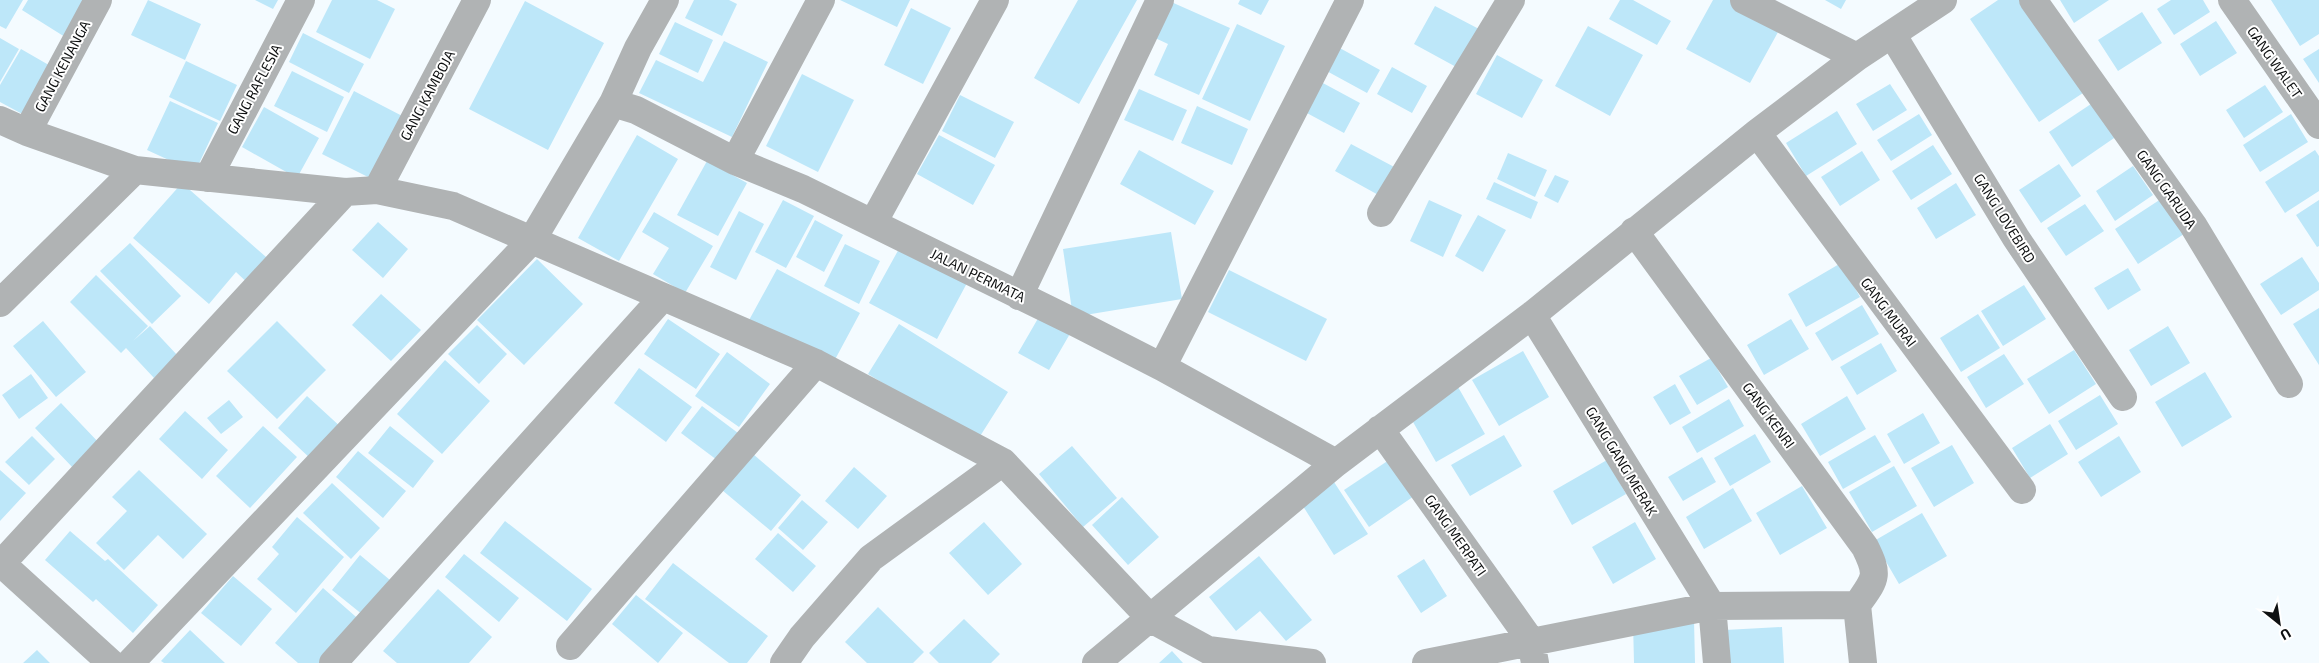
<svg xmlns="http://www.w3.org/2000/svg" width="2319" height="663" viewBox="0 0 2319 663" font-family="'Exo 2',sans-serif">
	<rect width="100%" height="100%" fill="#f4fbff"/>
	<path fill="#bde7f9" d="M0,0h23l-17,29 -6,-3z
		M28,0h60l-23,37 -43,-27z
		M148,0l53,24 -16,36 -54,-25z
		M255,0h23l-5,9z
		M332,0h45l18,9 -25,50 -54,-27z
		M694,0h35l8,4 -15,32 -37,-18z
		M840,0h70l-13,27z
		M1078,0h59l-58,104 -45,-26z
		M1240,0h29l-8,15 -23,-11z
		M1620,0h13l38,21 -14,24 -48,-26z
		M1713,0h27l43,23 -33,60 -64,-34z
		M1825,0h21l-5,9z
		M1998,0h28l60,91 -47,31 -69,-103z
		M2060,0h49l-35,23z
		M2171,0h32l7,12 -36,23 -17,-26z
		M2271,0h48v34l-19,12z
		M525,1l79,42 -56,107 -79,-41z
		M1169,1l61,27 -31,67 -45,-20 14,-31 -15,-7z
		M1435,6l44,23 -21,39 -44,-24z
		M911,8l40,20 -28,56 -39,-19z
		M2142,12l20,31 -44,28 -20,-31z
		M2216,21l21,32 -37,23 -20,-32z
		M675,22l38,18 -15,33 -39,-19z
		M1237,24l48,22 -35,75 -48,-22z
		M1588,26l55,29 -33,61 -55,-30z
		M303,33l61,31 -15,29 -60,-31z
		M0,38l19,11 -19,33z
		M724,41l44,21 -36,75 -93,-44 17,-33 47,22z
		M1336,46l44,24 -13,23 -44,-24z
		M21,49l33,19 -28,48 -26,-14v-17z
		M2319,49v34l-16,-24z
		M1497,55l46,25 -21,38 -46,-24z
		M186,61l51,24 -17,36 -51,-24z
		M1392,67l35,19 -15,27 -35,-19z
		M292,71l52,26 -17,35 -53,-26z
		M802,74l52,26 -36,72 -52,-26z
		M1321,82l39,21 -16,30 -39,-21z
		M1890,84l17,26 -34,21 -17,-27z
		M2265,85l18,27 -39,26 -18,-28z
		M1139,89l48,21 -14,31 -49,-21z
		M354,91l56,29 -32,62 -56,-28z
		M960,95l54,27 -19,36 -53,-27z
		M170,101l48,22 -23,49 -48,-22z
		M2094,102l23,34 -45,31 -23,-35z
		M1197,106l51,23 -16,36 -51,-22z
		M264,107l55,31 -22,40 -55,-31z
		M1837,111l20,33 -51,32 -20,-33z
		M1919,114l13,21 -41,26 -14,-21z
		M2291,114l17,28 -48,30 -17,-27z
		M637,135l41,24 -59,102 -41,-23z
		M939,135l56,30 -22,40 -56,-31z
		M1351,144l47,25 -16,28 -47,-26z
		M1933,145l19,29 -41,26 -19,-29z
		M1139,150l75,41 -19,34 -75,-41z
		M2315,150l4,6v35l-34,22 -20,-31z
		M1862,151l18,29 -40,26 -19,-29z
		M1508,153l39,17 -12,27 -38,-18z
		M707,161l40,22 -29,53 -41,-21z
		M2059,164l22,32 -40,27 -22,-33z
		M2133,166l20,29 -38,26 -19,-30z
		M1555,175l14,6 -11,22 -14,-7z
		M1494,182l44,20 -7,17 -45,-20z
		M182,183l92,81 -21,24 -17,-16 -27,32 -76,-66z
		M1956,183l20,32 -40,24 -19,-31z
		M2161,199l23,35 -46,30 -23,-35z
		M783,200l31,16 -28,52 -31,-16z
		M1429,200l33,15 -19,42 -33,-16z
		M2319,200v46l-2,1 -21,-32z
		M2085,204l19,27 -38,25 -19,-28z
		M739,211l25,13 -28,56 -26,-13z
		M654,212l59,34 -28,47 -32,-19 16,-26 -27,-16z
		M1478,215l28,15 -23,42 -28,-16z
		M815,220l28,15 -19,37 -28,-15z
		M378,222l30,27 -25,29 -31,-28z
		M1171,232l11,67 -109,18 -10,-68z
		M130,243l51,53 -29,28 -52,-53z
		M845,244l35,17 -21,43 -35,-18z
		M900,247l67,36 -30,56 -68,-36z
		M2302,257l17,26v7l-38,25 -21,-31z
		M537,259l46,45 -59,61 -47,-45z
		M1841,263l19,34 -54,30 -18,-33z
		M2128,268l13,22 -33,20 -14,-22z
		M777,269l83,44 -29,54 -83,-45z
		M1229,270l98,49 -21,42 -98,-49z
		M96,275l52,51 -15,15 17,-15 28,30 -24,22 -28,-30 -5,5 -51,-51z
		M2024,285l22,34 -43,27 -22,-35z
		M381,294l40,36 -30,31 -39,-36z
		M1862,305l17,29 -47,27 -17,-28z
		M2319,308v57l-26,-41z
		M1978,314l22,34 -39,24 -21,-34z
		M1040,315l31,17 -22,38 -31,-17z
		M668,319l52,35 -24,35 -52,-35z
		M1791,319l18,30 -45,26 -17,-30z
		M43,321l43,51 -30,25 -43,-51z
		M277,321l49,49 -49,49 -50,-48z
		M899,324l109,68 -31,49 -109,-67z
		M477,325l30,29 -28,30 -31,-30z
		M2168,326l22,37 -39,23 -22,-36z
		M1881,343l16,28 -40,24 -17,-28z
		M2074,350l22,34 -47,30 -22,-35z
		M1523,351l26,46 -50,29 -27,-46z
		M727,352l43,32 -31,43 -44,-31z
		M2004,354l20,30 -38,24 -19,-31z
		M1711,358l17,29 -31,18 -18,-29z
		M445,360l45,41 -48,53 -45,-40z
		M639,368l53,39 -26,35 -52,-39z
		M2205,372l27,45 -50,30 -27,-45z
		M31,374l17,24 -29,21 -17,-24z
		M1675,384l16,29 -21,12 -17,-28z
		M1458,387l27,47 -49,28 -27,-47z
		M2100,395l18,29 -42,26 -18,-29z
		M307,396l36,33 -30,32 -35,-33z
		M1847,396l19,33 -46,27 -19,-32z
		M1729,399l15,27 -47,27 -15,-26z
		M229,400l14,17 -22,17 -14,-16z
		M61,403l40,42 -27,24 -39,-41z
		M702,406l36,27 -21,27 -36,-27z
		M185,411l43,39 -26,29 -43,-40z
		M1923,413l17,30 -36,21 -17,-30z
		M2050,424l18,30 -38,24 -18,-30z
		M263,426l34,31 -47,51 -34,-32z
		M390,426l44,35 -21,27 -45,-35z
		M1755,434l16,28 -41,24 -16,-28z
		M1504,435l18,31 -52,30 -19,-31z
		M1875,435l16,27 -48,27 -15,-27z
		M32,436l23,23 -26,26 -24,-23z
		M2119,436l22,36 -40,25 -23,-35z
		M1952,445l22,38 -40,24 -23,-39z
		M1072,446l45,52 -34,29 -44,-53z
		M358,451l48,40 -23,27 -47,-41z
		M753,454l48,41 -30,36 -49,-41z
		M1395,456l25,36 -51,35 -25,-37z
		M1702,457l14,25 -33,19 -15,-24z
		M1607,460l19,34 -54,31 -19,-34z
		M1894,466l23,40 -45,26 -23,-40z
		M854,467l33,29 -29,33 -33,-28z
		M0,470l26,23 -26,28z
		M139,470l68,64 -24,25 -25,-24 -34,35 -28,-27 31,-32 -15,-14z
		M1334,482l34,52 -34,21 -33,-52z
		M332,483l48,45 -29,31 -48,-46z
		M1802,486l25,42 -47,27 -24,-42z
		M1733,488l19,33 -48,28 -18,-32z
		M1122,497l37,40 -31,28 -36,-40z
		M802,500l26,22 -25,28 -25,-22z
		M1922,513l25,43 -48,28 -25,-43z
		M297,517l47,40 -48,56 -39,-34 22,-25 -7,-7z
		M505,521l87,68 -25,32 -87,-68z
		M984,522l38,42 -34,31 -39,-42z
		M1635,522l21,37 -43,25 -21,-37z
		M70,531l35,30 3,-2 50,46 -25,28 -37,-34 -3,3 -48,-42z
		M778,533l38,33 -23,26 -38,-33z
		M464,554l55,44 -20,24 -54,-45z
		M360,555l36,30 -28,34 -36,-29z
		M1259,556l53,64 -26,21 -26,-30 -24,20 -27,-34z
		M1424,559l23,37 -26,17 -24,-37z
		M673,563l95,73 -21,27h-18l-84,-64z
		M233,576l39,33 -31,37 -40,-33z
		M323,588l40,35 -36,40h-29l-23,-20z
		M438,589l54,48 -23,26h-72l-14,-12z
		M636,595l47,38 -25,30 -46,-39z
		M878,607l46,45 -11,11h-46l-22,-21z
		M964,619l36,35 -9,9h-52l-10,-10z
		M1694,620l1,43h-61l-1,-41z
		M1782,627l2,36h-58l-1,-33z
		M190,630l35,33h-61l-3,-2z
		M37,650l13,13h-27z
		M1172,651l11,12h-24z"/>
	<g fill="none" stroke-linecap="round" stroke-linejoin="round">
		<path stroke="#b0b3b4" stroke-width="28" d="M1744,0l113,57
			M2033,0l160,225 96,159
			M2232,0l87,125
			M1892,34l124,204 107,159
			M613,103l23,7 99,51 68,28 275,135 84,43 174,96
			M0,120l27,12 108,38 210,22 32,-2 76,16 363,157 187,99 148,157 57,31 104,13
			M27,132l71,-132
			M1757,133l265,357
			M735,161l86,-161
			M208,178l93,-178
			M377,190l100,-190
			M1381,213l130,-213
			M873,223l122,-223
			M1634,231l231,316c15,30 10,32 -8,58
			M1019,296l141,-296
			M0,303l135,-133
			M1532,315l180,291 5,57
			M1162,367l188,-367
			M1380,429l151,212 4,22
			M0,562l111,101
			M0,565l345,-373
			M1857,605l6,58
			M570,646l246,-283
			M130,663l402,-423 81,-137 25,-55 27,-48
			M333,663l330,-366
			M784,663l18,-26 69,-79 132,-96
			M1096,663l240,-200 196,-148 225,-182 100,-76 86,-57
			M1426,663l286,-57 145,-1"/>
	</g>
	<g text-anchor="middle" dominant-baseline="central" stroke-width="4" stroke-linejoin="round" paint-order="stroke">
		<g font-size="14" fill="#0f1112" stroke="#fff">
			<text transform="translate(2275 62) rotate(55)">GANG WALET</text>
			<text transform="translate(62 66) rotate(-62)">GANG KENANGA</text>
			<text transform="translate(254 89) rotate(-62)">GANG RAFLESIA</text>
			<text transform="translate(427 95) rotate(-62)">GANG KAMBOJA</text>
			<text transform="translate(2167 189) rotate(55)">GANG GARUDA</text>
			<text transform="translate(2005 218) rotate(58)">GANG LOVEBIRD</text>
			<text transform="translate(978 275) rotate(26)">JALAN PERMATA</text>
			<text transform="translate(1889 312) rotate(53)">GANG MURAI</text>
			<text transform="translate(1769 415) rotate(54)">GANG KENRI</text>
			<text transform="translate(1622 461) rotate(59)">GANG GANG MERAK</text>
			<text transform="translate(1456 535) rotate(55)">GANG MERPATI</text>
		</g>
	</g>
	<g transform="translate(2279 623) rotate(150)" stroke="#ffffff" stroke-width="4" paint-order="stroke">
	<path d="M0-4L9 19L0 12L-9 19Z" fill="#0f1112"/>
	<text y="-8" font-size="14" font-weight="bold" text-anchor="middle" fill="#0f1112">U</text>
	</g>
</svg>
